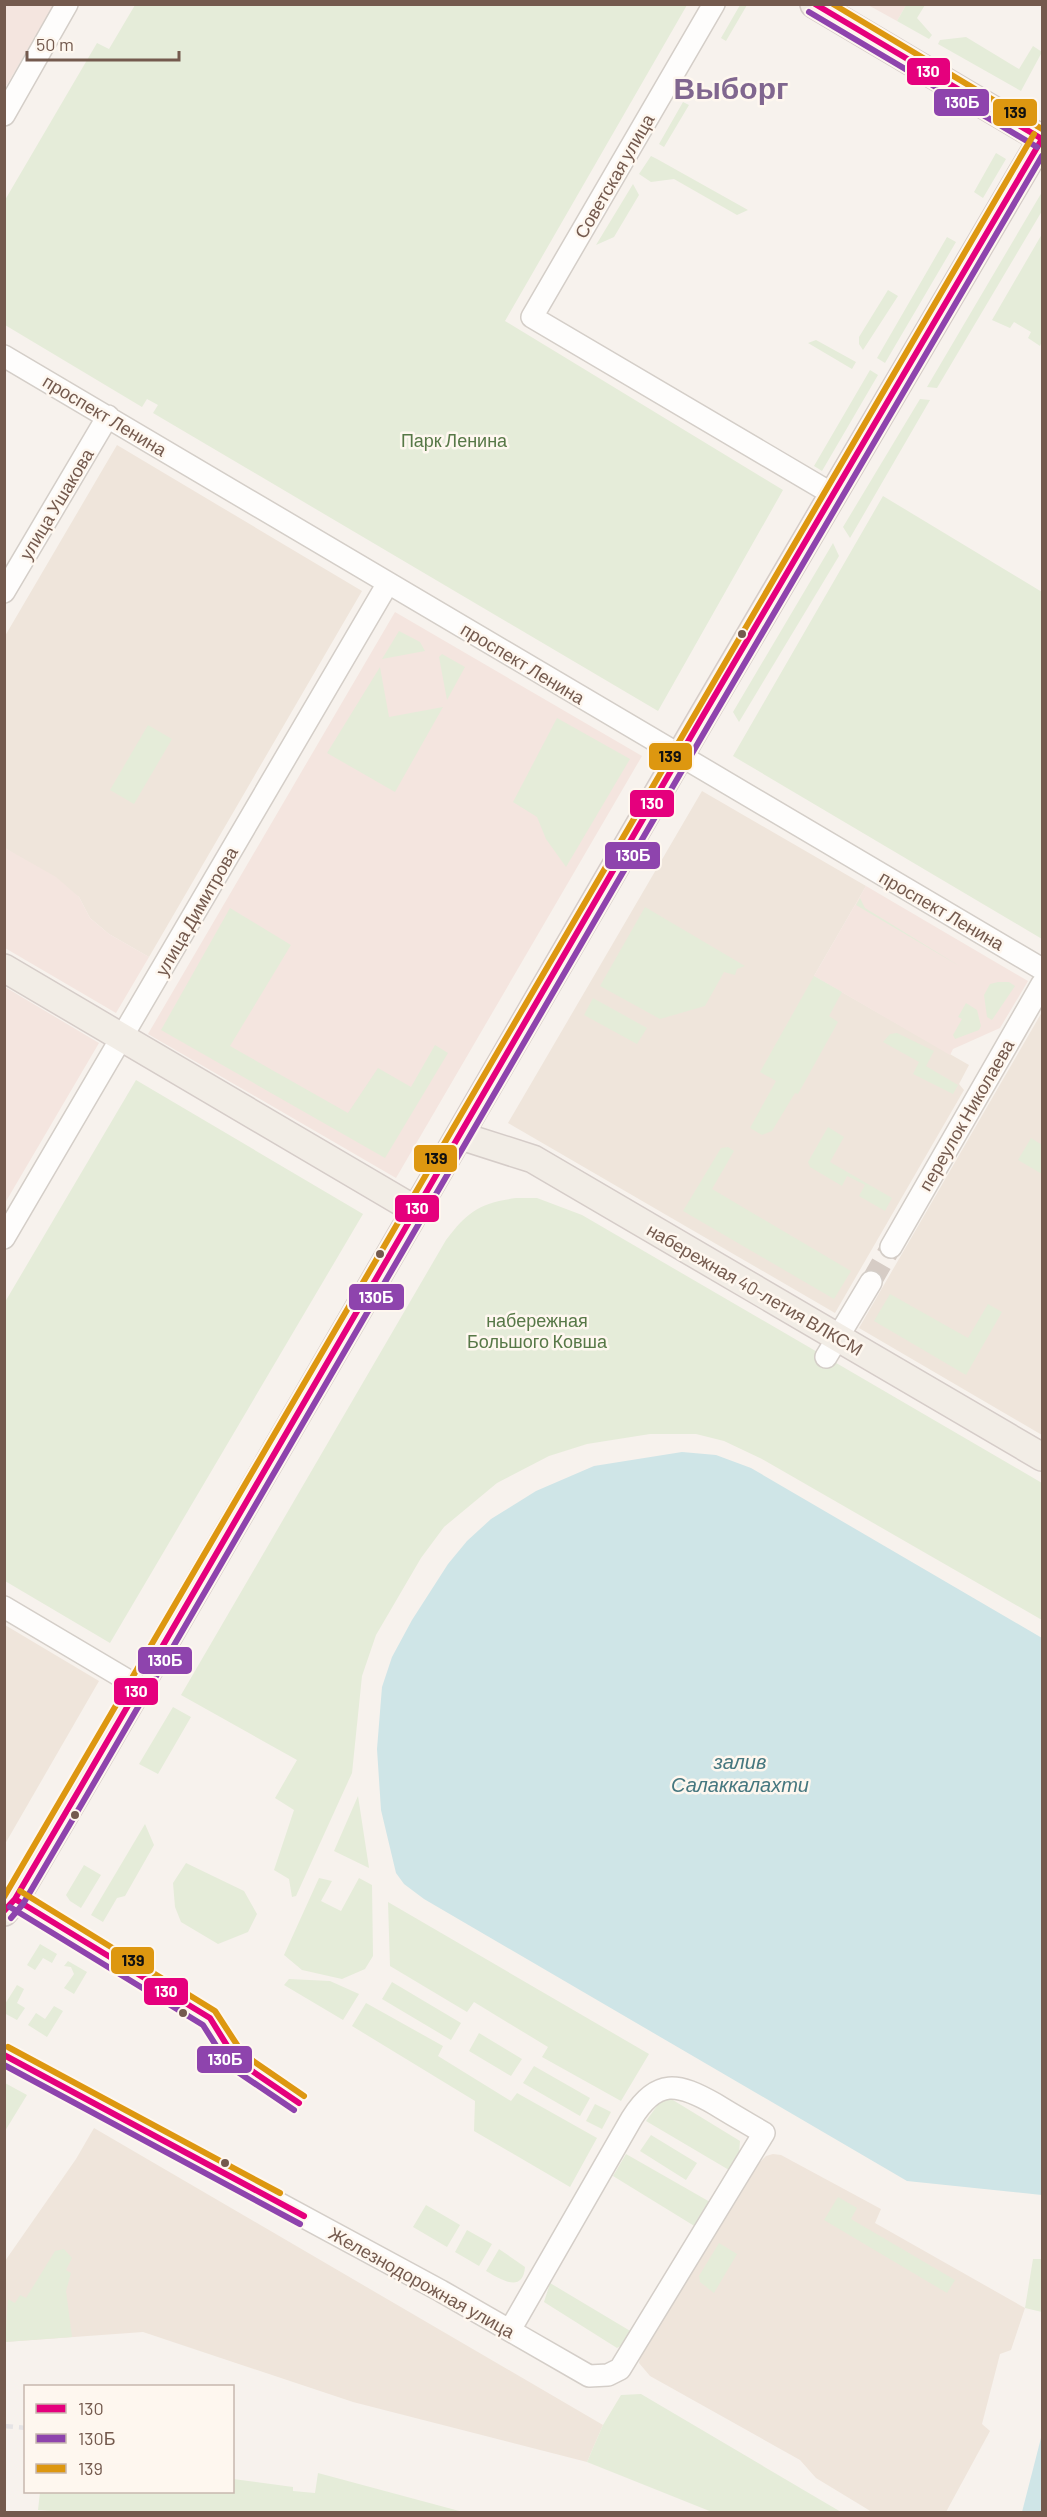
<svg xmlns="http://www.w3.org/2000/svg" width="1047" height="2517" viewBox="0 0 1047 2517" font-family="Barlow,sans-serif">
	<rect width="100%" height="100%" fill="#f7f2ed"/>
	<path fill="#efe5db" d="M117,445l245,146 -213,366 -40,-23 -19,-16 -11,-21 -74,-49v-212z
		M702,791l164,95 -52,90 155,89 -10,19 5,6 -129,223 -327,-190z
		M1042,1012v423l-183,-107z
		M5,1625l94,56 -94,163z
		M94,2128l509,297 -16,37 -234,-60 -210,-70 -138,10v-81l71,-102z
		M773,2154l8,1 100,54 -6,14 150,85 -14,42 -11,4 -18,70 8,7 -44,81h-74l-56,-34 -16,-18 -150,-84 -11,-13 1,-6 119,-194 7,-7z"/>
	<path fill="#f4e5df" d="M5,4l49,1 -49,83 -1,-83z
		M868,5h38l-9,16z
		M395,612l247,144 -246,422 -248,-144z
		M5,848l51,29 23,20 11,21 19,16 40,23 -33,56 -111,-65z
		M866,886l162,95 -28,47 -47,21 -3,6 -136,-79z
		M5,987l94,56 -94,160z"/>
	<path fill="#e5ecd9" d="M135,5h552l-182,316 278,169 -125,221 -505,-298 5,-8 -11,-6 -5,8 -137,-82v-125l92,-157 12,6z
		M740,5h7l-21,36 -5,-3z
		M906,5h19l-8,13 15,17 -3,4 -32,-18z
		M966,37l53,32 14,-23 9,6 -21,39 -83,-47 2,-4z
		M683,102l6,3 -25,42 -5,-3z
		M996,153l10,6 -23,39 -9,-6z
		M651,156l6,3 91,51 -11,5 -63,-36 -23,3 -12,-8z
		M633,184l6,11 -25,42 -18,8z
		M1042,192v19l-105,177 -10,-1z
		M1042,234v107l-2,5 -12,-8 3,-6 -17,-10 -4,6 -18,-8z
		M947,237l9,5 -71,121 -8,-5z
		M888,290l10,6 -35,54 -4,-6v-7z
		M816,340l40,22 -4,7 -44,-26z
		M870,370l8,5 -56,96 -8,-5z
		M920,399l10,1 -80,138 -7,-11z
		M883,496l159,96v347l-309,-183z
		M833,543l6,13 -100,166 -6,-10z
		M399,631l21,11 5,9 -43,8z
		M442,654l23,13 -18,33 -8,-43z
		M380,667l9,50 54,-10 -48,85 -68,-39z
		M557,718l73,41 -64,108 -20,-28 -9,-22 -24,-15z
		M148,725l24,14 -38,65 -24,-14z
		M860,898l5,10 96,59 -105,-62z
		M645,907l100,59 -8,3 -2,6 -11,-3 -19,34 -45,13 -60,-33z
		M230,908l61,37 -61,101 118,67 30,-45 33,19 24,-42 13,8 -63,105 -224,-128z
		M814,976l28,16 -13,24 9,6 -40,72 -3,-1 -23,38 -10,4 -12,-7 26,-47 -16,-9z
		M998,982h11l6,4 -23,34 -5,-3 -3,-22 6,-11z
		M593,998l54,30 -10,16 -53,-29z
		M966,1003l11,7 4,16 -2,4 -24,9 -2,-4 9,-16 -4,-2z
		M897,1033l37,18 -8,15 32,19 -5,9 -40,-20 6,-12 -36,-20 7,-8z
		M136,1080l227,134 -253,429 -105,-62v-279z
		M828,1127l16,10 -14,25 62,36 -7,13 -26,-15 6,-11 -18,-9 -5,10 -32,-19 -2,-5z
		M1031,1138l11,7v29l-24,-14z
		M728,1147l6,4 -22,38 139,82 -17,28 -151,-88 38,-63z
		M516,1198h21l45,17 460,268v137l-280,-161 -38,-18 -28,-7h-46l-63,10 -38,12 -52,27 -53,44 -23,31 -45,77 -14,41 -10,97 -56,123 -4,1 -3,-18 -15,-9 20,-60 -19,-12 22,-38 -116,-65 265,-455c22,-29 34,-37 70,-42z
		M890,1294l78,44 20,-34 14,8 -36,63 -92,-54z
		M173,1707l18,10 -33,57 -19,-10z
		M358,1796l11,72 -35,-17z
		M145,1824l9,21 -29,51 -8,2 -14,24 -12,-7z
		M186,1863l58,28 13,23 -9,18 -30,12 -37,-22 -6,-15 -2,-24z
		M84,1865l17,10 -20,33 -11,-7 -4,-6z
		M319,1878l13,3 -11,20 20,10 18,-33 13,7 1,71 -8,13 -23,10 -40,-9 -18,-15z
		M388,1902l261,152 -28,47 -79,-44 6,-10 -74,-45 -7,10 -77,-46z
		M40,1944l17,10 -5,9 -9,-5 -8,12 -8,-5z
		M68,1961l19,11 -13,22 -10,-6 10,-14 -3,-7 -7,-1z
		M289,1979l41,2 29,13 -16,26 -59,-35z
		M392,1982l69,41 -10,17 -69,-41z
		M17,1985l7,4 -7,14 8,5 -8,12 -13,-7 1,-9z
		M366,2003l77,43 -5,10 73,45 6,-8 80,45 -27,49 -96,-56 1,-30 -123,-75z
		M54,2006l9,5 -16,26 -19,-12 8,-12 9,6z
		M479,2033l43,26 -11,17 -42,-25z
		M534,2066l56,32 -10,18 -57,-33z
		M5,2083l22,12 -22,36z
		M668,2097l72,44 -1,12 -10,17 -83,-49 16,-22z
		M595,2104l16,8 -9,17 -16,-8z
		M651,2135l46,28 -11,17 -46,-29z
		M626,2154l84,48 -14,25 -83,-51z
		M838,2197l19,11 -6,11 104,61 -8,13 -123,-73z
		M426,2205l34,20 -13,22 -34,-20z
		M467,2230l25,14 -13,22 -24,-14z
		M719,2243l18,11 -23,39 -14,-11 -1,-6z
		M64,2249l8,9 -6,12 5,3 -5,18 6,46 -67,5 3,-43 7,4 5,-8 6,3 29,-47z
		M499,2249l26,18c-2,27 -25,12 -39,4z
		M1033,2259h9v53l-17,-4z
		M550,2283l82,49 -8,12 -7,4 -73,-46z
		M641,2394l200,118h-129l-125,-50 16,-37 18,-30z
		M318,2473l145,39h-399l-26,-2 2,-18h192l1,-13 60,8v4l22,2z"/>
	<path fill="#cfe5e7" d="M682,1452l34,3 35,13 291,170v557l-135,-14 -483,-282 -20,-15 -8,-11 -15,-63 -4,-61 5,-62 10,-30 20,-37 36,-56 19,-23 24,-22 45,-28 58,-25z
		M1042,2434v78h-20z"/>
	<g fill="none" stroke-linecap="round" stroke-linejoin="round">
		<path stroke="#d6ccc5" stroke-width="21" stroke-dasharray="21 10" stroke-linecap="butt" d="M871,1282l20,-35"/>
		<g stroke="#d4cec8" stroke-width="24">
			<path id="minor" d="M714,4l-182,313 302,178
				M4,115l63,-111
				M4,356l1038,613
				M4,592l104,-176
				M4,1238l384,-655
				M891,1247l151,-263
				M826,1357l45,-75
				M4,1607l135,80
				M4,2055l437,236 148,85 19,-1 12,-6 144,-236c-17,-10 -33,-19 -49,-29 -37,-21 -58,-26 -83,14l-122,212"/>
		</g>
		<g stroke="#d5ccc8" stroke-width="30">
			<path id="major" d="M814,4l228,135
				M4,968l413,243
				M461,1136l72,23 509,298
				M4,1912l11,-13 64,-109 625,-1076 338,-575"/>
		</g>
		<use href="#minor" stroke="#fefdfc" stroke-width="21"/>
		<use href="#major" stroke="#f2ede6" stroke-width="27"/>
		<path stroke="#e5e3e5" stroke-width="4.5" stroke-dasharray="9 6" stroke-linecap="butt" d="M4,2426l22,2"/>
		<g stroke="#fef7ef" stroke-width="10">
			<path id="bus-1" d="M815,4l227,135
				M15,1899l195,119 26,42 63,43
				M4,1911l11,-12 64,-109 625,-1076 338,-575
				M4,2055l300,161"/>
		</g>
		<g stroke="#fef7ef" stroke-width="10">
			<path id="bus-2" d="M809,12l228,135
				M10,1907l193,118 26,41 65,44
				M11,1918l12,-14 64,-109 625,-1076 330,-563
				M4,2065l296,159"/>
		</g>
		<g stroke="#fef7ef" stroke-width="10">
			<path id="bus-3" d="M833,4l209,125
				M20,1891l195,120 28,43 61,42
				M4,1897l1030,-1763
				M8,2047l272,146"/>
		</g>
		<use href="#bus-1" stroke="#e5007d" stroke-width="6"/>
		<use href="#bus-2" stroke="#8e44ad" stroke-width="6"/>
		<use href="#bus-3" stroke="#dd9710" stroke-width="6"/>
	</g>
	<g fill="#745a4e" stroke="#fef7ef" stroke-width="2">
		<circle cx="742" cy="634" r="5"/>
		<circle cx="380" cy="1254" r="5"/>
		<circle cx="75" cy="1815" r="5"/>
		<circle cx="183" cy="2013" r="5"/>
		<circle cx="225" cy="2163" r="5"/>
	</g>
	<g text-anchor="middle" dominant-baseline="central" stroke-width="5" stroke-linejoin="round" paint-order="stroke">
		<g font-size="18" fill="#745a4e" stroke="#fef7ef">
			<text transform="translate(614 176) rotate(-60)">Советская улица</text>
			<text transform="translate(105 415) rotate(31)">проспект Ленина</text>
			<text transform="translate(56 504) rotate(-59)">улица Ушакова</text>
			<text transform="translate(523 663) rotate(31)">проспект Ленина</text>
			<text transform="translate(942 910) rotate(30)">проспект Ленина</text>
			<text transform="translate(196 911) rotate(-60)">улица Димитрова</text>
			<text transform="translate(966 1115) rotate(-60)">переулок Николаева</text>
			<text transform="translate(755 1289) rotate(30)">набережная 40-летия ВЛКСМ</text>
			<text transform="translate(422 2282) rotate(29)">Железнодорожная улица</text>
		</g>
		<g font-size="18" fill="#577847" stroke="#fef7ef">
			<text x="454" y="440">Парк Ленина</text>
			<text x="537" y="1320">набережная<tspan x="537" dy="21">Большого Ковша</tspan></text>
		</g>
		<g font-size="20" font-style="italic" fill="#46777f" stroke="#fef7ef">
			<text x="740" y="1761">залив<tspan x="740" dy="23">Салаккалахти</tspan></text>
		</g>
		<g font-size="30" font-weight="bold" fill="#80668f" stroke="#fef7ef">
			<text x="731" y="87">Выборг</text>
		</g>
	</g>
	<g stroke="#fef7ef" stroke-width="2">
		<rect x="906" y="57" width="45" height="29" rx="6" fill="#e5007d"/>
		<rect x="933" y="88" width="57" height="29" rx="6" fill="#8e44ad"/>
		<rect x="992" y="98" width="46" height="29" rx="6" fill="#dd9710"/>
		<rect x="648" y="742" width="45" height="29" rx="6" fill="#dd9710"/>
		<rect x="629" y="789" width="46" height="29" rx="6" fill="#e5007d"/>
		<rect x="604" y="841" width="57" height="29" rx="6" fill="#8e44ad"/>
		<rect x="413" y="1144" width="45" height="29" rx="6" fill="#dd9710"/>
		<rect x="394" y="1194" width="46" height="29" rx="6" fill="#e5007d"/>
		<rect x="348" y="1283" width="57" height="28" rx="6" fill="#8e44ad"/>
		<rect x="137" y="1646" width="56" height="29" rx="6" fill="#8e44ad"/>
		<rect x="113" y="1677" width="46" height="29" rx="6" fill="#e5007d"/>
		<rect x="110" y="1946" width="45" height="29" rx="6" fill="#dd9710"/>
		<rect x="143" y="1977" width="46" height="29" rx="6" fill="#e5007d"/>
		<rect x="196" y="2045" width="57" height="29" rx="6" fill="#8e44ad"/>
	</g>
	<g font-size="16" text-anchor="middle" font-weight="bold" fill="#fff">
		<text x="928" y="77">130</text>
		<text x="962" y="108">130Б</text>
		<text x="652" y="809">130</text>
		<text x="633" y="861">130Б</text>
		<text x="417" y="1214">130</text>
		<text x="376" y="1303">130Б</text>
		<text x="165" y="1666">130Б</text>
		<text x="136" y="1697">130</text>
		<text x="166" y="1997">130</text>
		<text x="225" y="2065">130Б</text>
	</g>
	<g font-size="16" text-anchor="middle" font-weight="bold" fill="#111">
		<text x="1015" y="118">139</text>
		<text x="670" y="762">139</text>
		<text x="436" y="1164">139</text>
		<text x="133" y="1966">139</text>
	</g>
	<rect width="1047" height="2517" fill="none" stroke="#745a4e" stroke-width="12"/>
	<rect x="24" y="2385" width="210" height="108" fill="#fef7ef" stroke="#c7b8af" stroke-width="1.5"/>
	<rect x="36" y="2404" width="30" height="9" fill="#e5007d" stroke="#c7b8af" stroke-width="1.5"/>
	<text x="78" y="2415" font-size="18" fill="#745a4e">130</text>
	<rect x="36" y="2434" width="30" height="9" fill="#8e44ad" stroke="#c7b8af" stroke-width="1.5"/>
	<text x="78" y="2445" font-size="18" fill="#745a4e">130Б</text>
	<rect x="36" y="2464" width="30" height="9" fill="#dd9710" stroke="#c7b8af" stroke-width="1.5"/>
	<text x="78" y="2475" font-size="18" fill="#745a4e">139</text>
	<path d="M27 51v9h152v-9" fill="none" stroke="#745a4e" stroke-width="3"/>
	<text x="36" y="51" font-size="18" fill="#745a4e" stroke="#fef7ef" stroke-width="4.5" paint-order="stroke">50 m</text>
</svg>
